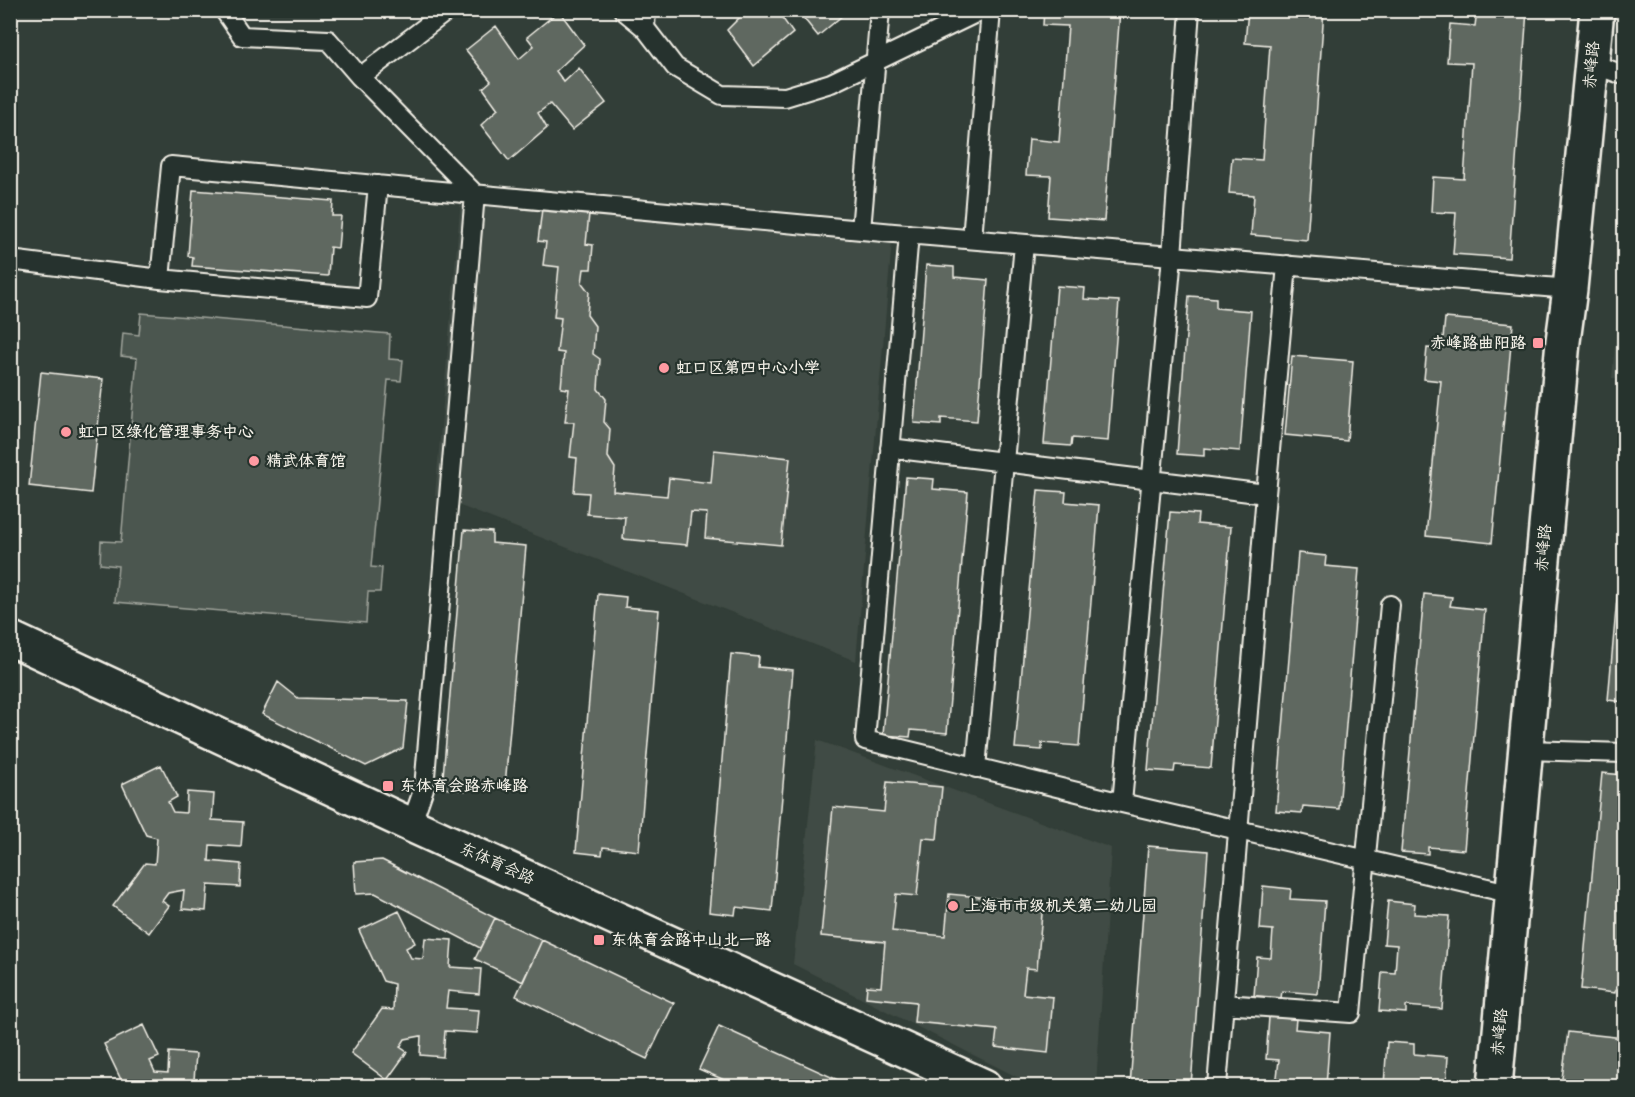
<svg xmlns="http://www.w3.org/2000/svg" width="1635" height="1097" viewBox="0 0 1635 1097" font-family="'Balsamiq Sans','LXGW WenKai TC',sans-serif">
	<rect width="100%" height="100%" fill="#323e38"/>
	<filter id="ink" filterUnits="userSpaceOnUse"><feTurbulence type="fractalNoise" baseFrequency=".0167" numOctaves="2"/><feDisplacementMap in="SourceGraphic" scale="12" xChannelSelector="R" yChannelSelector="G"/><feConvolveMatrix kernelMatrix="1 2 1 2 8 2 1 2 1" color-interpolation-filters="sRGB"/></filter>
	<g filter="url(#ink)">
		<path fill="#404b44" d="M461,199l431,41 -36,421 -421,-165z
			M1624,243v136l-12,-1z
			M817,740l294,108 -15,238h-61l-242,-122z
			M420,1077l47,2 81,7h-128z"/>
		<path fill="#4c564f" stroke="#a0a49c" stroke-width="1.5" d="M141,313l249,21 -1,25 14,1 -2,21 -13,-1 -17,187 11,1 -2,24h-12l-2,31 -251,-21 3,-36 -18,-2 1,-23 20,1 16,-184 -16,-2 2,-23 16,2z"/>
		<path fill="#5f6861" stroke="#f4f1e8" stroke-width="1.5" d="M741,10h54l-12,9 10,14 -39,33 -27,-36 16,-16z
			M797,10h52l-31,26z
			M1044,10h76l-16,211 -56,-4 3,-41 -25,-1 3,-36 30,3 9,-116 -25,-1z
			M1248,10h76l-17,230 -56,-5 3,-40 -25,-2 3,-35 30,2 8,-115 -25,-2z
			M1477,10h50l-18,248 -56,-4 3,-41 -25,-1 2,-35 31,2 8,-116 -25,-1 3,-38 25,2z
			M559,11l25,34 -28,26 8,11 15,-14 27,35 -34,27 -22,-26 -12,9 9,15 -38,33 -28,-36 17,-16 -15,-21 8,-7 -25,-31 30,-24 23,33 15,-13 -7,-9z
			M193,190l140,11 -1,15h9l-3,32 -8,-1 -2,29 -136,-10 1,-9 -5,-1z
			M542,209l47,5 -3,30 7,1 -2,24h-7l-2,14 7,9 -2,23 8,11 -2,28 7,5 -2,30 8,10 -2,23 6,7 -2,28 7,11 -2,23 54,5 2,-18 42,5 3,-33 76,8 -9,87 -76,-7 2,-25 -16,-1 -4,33 -64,-6 2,-22 -38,-3 2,-21 -15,-1 3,-34 -7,-1 4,-35h-9l4,-33 -8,-1 3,-35 -7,-1 4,-34 -7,-1 5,-50 -16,-2 3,-23 -8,-1z
			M926,265l28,2v10l34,3 -11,141 -36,-3v7l-27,-2z
			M1057,286l28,2 -1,11 35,2 -11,140 -36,-3 -1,8 -27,-2z
			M1189,296l27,2v10l35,3 -11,140 -36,-3v8l-27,-2z
			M1445,318l68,6 -21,219 -66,-7 15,-155 -17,-2 3,-31 15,1z
			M1292,356l61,5 -6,80 -62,-6z
			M41,372l62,7 -12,114 -62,-7z
			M906,477l28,2 -1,10 35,3 -21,241 -36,-3 -1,7 -27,-2z
			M1038,490l28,2 -1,10 34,3 -20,241 -37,-3v7l-27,-2z
			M1170,512l28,2 -1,10 34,3 -20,241 -36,-3 -1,7 -26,-2z
			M464,530l28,2v11l34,3 -21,240 -36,-3 -1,8 -26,-3z
			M1298,553l28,3 -1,10 34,3 -20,240 -36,-3 -1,7 -26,-2z
			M1620,564h4v138l-16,-2z
			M598,594l28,3 -1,10 34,3 -20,241 -36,-4 -1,8 -26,-3z
			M1424,594l28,3 -2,9 35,4 -21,240 -36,-3v7l-27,-2z
			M731,654l28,3 -1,10 35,3 -21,241 -36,-4 -1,8 -26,-3z
			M278,682l20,16 110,3 -5,47 -37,18 -104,-52z
			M161,765l16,32 -9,5 5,10 13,1 1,-21 27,2 -2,26 31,2 -2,25 -31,-2 -1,16 32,3 -1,23 -32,-2 -2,26 -24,-2 2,-19 -16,3 -6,8 7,5 -20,27 -36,-27 32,-43 10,1 2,-26 -11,-3 -24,-51z
			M1602,773l22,2v213l-8,-1 -1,6 -34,-4z
			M887,782l55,5 -5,52 -14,-1 -6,58 -21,-2 -4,37 53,5 4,-42 94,9 -6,66 -11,-1 -3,26 30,3 -5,56 -53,-6 2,-17 -83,-8 2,-20 -50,-5 1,-11 14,1 4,-45 -64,-6 12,-129 51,5z
			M1148,846l60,5 -17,235h-61z
			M382,860l113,58 -15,30 -105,-55 -19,1 -2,-32z
			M1263,886l28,3 -1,10 35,2 -7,93 -36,-3 -1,7 -27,-2 3,-39 14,1 2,-28 -13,-1z
			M1388,901l27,3 -1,10 35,2 -7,93 -36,-3v7l-27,-2 3,-39 13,1 2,-28 -13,-1z
			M399,911l16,32 -9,5 5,10 12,1 2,-21 27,2 -2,27 31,2 -2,25 -31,-3 -2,17 33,2 -2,23 -32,-2 -2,26 -23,-2 1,-19 -16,3 -5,8 7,5 -20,28 -36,-27 31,-44 11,1 1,-26 -11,-3 -24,-51z
			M495,918l47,22 -19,42 -48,-23z
			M542,940l132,63 -27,56 -131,-63z
			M1269,1017l27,2 -1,10 35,3 -4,54h-50l3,-26 -13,-1z
			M144,1025l15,32 -9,4 5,11 13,1 1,-21 27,2 -2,26 31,2v4h-101l-20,-42z
			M719,1026l119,54 -3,6h-97l-39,-17z
			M1568,1032l56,6v48h-63z
			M1387,1042l27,2v10l34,3 -2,29 -62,-1z"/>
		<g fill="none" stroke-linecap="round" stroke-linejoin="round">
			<g stroke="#f4f1e8" stroke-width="22">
				<path id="lane" d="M224,10l18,26 86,4 32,37 88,-67
					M623,10l22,18
					M646,10l-1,18 30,39 47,28 63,2 46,-14 151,-73
					M1592,64l32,11
					M360,77l115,117 -51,594 -13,37
					M861,230l19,-220
					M909,234l-44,506 257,63 50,-547 18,-246
					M972,239l19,-229
					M10,260l150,19 11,-113 723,67 676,56
					M160,279l207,19 11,-113
					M890,448l376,46 -49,592
					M1266,494l21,-229
					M1526,750l98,3
					M976,768l48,-524
					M1122,803l391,91
					M1224,1004l127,9 39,-408"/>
			</g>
			<g stroke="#f4f1e8" stroke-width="38">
				<path id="secondary" d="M10,638l401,187 573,261
					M1495,1086l68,-745 7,-52 27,-279"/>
			</g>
			<use href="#lane" stroke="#26332d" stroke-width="18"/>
			<use href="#secondary" stroke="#26332d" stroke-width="33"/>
		</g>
	</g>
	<g fill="#ff9aa2" stroke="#26332d" stroke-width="2">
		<rect x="1532" y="337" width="12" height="12" rx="3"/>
		<circle cx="664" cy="368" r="6"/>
		<circle cx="66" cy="432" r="6"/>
		<circle cx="254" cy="461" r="6"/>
		<rect x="382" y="780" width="12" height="12" rx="3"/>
		<circle cx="953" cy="906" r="6"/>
		<rect x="593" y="934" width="12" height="12" rx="3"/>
	</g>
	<g text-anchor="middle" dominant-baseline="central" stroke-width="4.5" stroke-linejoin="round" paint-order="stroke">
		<g font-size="16" fill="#f4f1e8" stroke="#26332d">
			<text transform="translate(1592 65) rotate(-85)">赤峰路</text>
			<text transform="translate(1544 548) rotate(-85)">赤峰路</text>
			<text transform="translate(497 864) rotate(24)">东体育会路</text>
			<text transform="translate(1500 1032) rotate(-85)">赤峰路</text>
		</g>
		<g font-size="16" font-weight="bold" fill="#f4f1e8" stroke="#26332d" text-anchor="start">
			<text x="1526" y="343" text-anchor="end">赤峰路曲阳路</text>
			<text x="676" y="368">虹口区第四中心小学</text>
			<text x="78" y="432">虹口区绿化管理事务中心</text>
			<text x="266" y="461">精武体育馆</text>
			<text x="400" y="786">东体育会路赤峰路</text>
			<text x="965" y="906">上海市市级机关第二幼儿园</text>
			<text x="611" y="940">东体育会路中山北一路</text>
		</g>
	</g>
	<rect width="1635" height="1097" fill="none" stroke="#26332d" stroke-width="36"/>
	<rect x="18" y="18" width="1599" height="1061" fill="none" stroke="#f4f1e8" stroke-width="2" filter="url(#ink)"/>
</svg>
